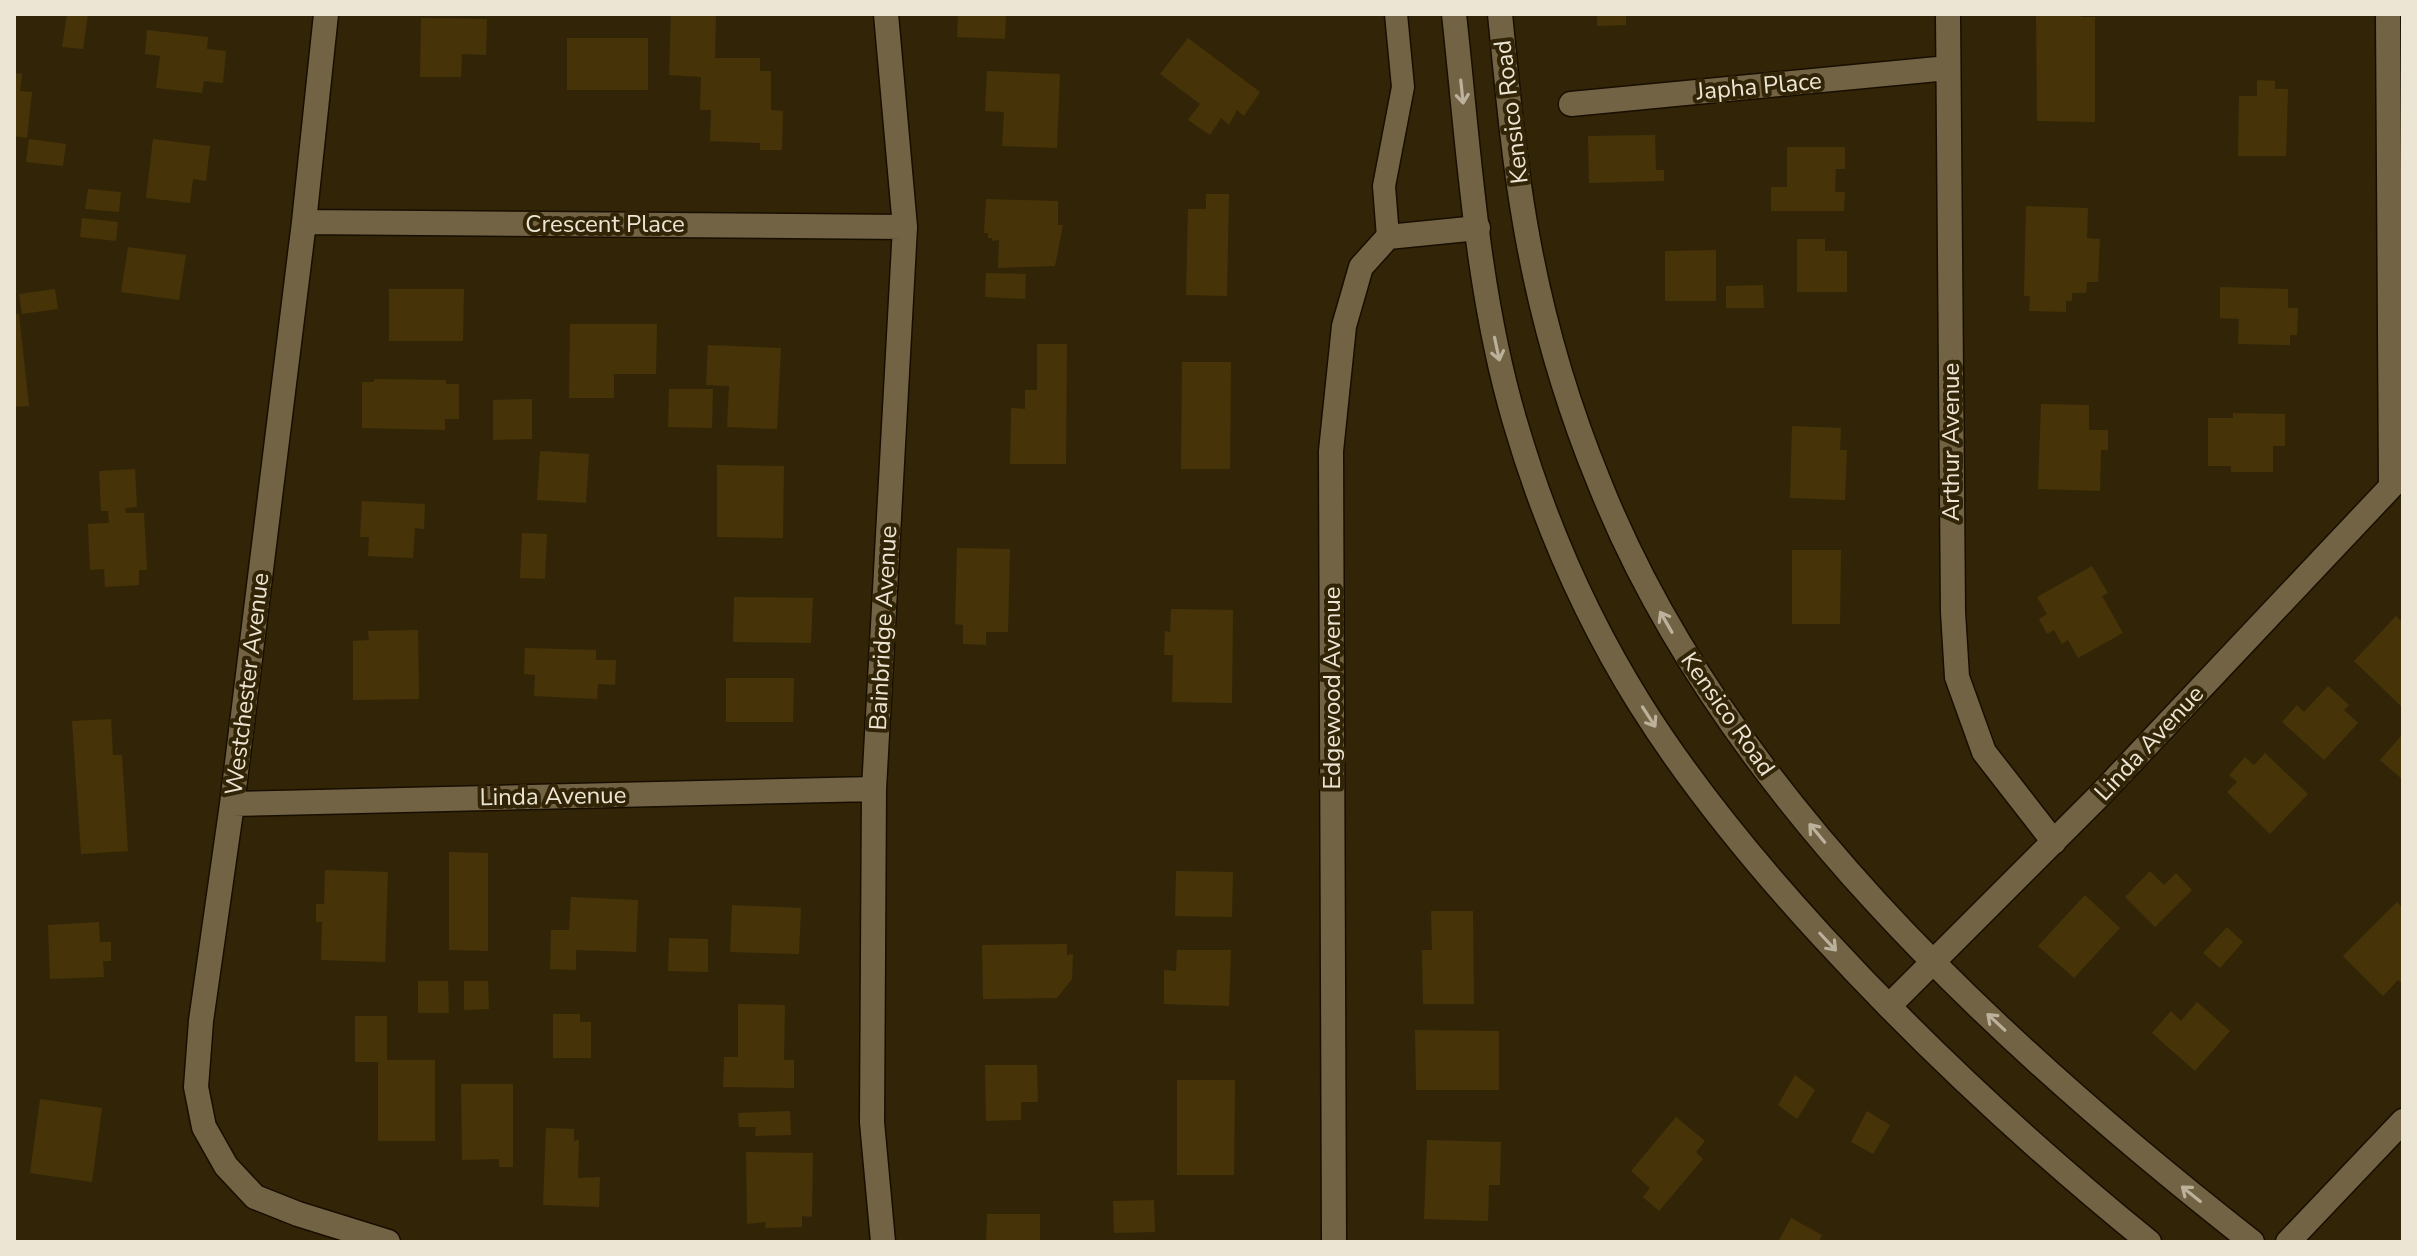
<svg xmlns="http://www.w3.org/2000/svg" width="2417" height="1256" viewBox="0 0 2417 1256" font-family="'Nunito Sans',sans-serif">
	<rect width="100%" height="100%" fill="#322507"/>
	<path fill="#463408" d="M67,14h21l-5,35 -21,-2z
		M671,14h45l-1,44h45v13h11v39l12,1 -1,39h-22v-7l-50,-2 1,-31h-11l1,-33 -32,-2z
		M958,14h48l-1,25 -48,-2z
		M1597,14h29v11l-29,1z
		M2036,14h45v3h14v105l-58,-1z
		M421,18l66,1 -1,36 -24,-1 -1,23h-41z
		M147,30l61,7 -1,12 19,2 -3,32 -19,-2 -2,12 -46,-5 4,-32 -15,-2z
		M567,38h81v52h-81z
		M1188,38l72,54 -16,24 -7,-6 -8,15 -8,-7 -11,17 -22,-15 12,-16 -40,-30z
		M987,71l73,3 -3,74 -55,-2 2,-34 -19,-1z
		M14,73l8,1 -2,17 12,1 -5,46 -13,-2z
		M2257,80l18,1v8h13l-2,67h-48l1,-60h18z
		M1655,135l1,35h8v11l-75,2 -1,-47z
		M29,139l37,5 -3,22 -37,-4z
		M153,139l57,7 -4,35 -13,-2 -3,24 -44,-5z
		M1787,147h58v22h-9l-1,23h10l-1,19h-73v-24h16z
		M88,189l33,3 -2,20 -34,-3z
		M1206,194h23l-2,102 -41,-1 2,-86h18z
		M986,199l72,2v24h5l-8,41 -57,2 1,-28 -7,1v-3h-4v-5h-4z
		M2026,206l62,2 -1,30 13,1 -2,43h-11l-1,11h-14v8h-6v11l-37,-1 1,-15h-6z
		M82,218l36,4 -2,19 -36,-4z
		M1797,239h28v12h22v41h-50z
		M128,247l58,8 -7,45 -58,-8z
		M1716,250v51h-51v-50z
		M986,273l40,1 -1,25 -40,-2z
		M1763,285l1,23h-38v-22z
		M2220,287l68,2v19h10l-1,27h-7v10l-52,-1 1,-25 -19,-1z
		M55,289l3,20 -36,5 -3,-20z
		M389,289h75l-1,52h-74z
		M14,314h5l10,92 -15,1z
		M570,324h87l-1,50h-42v24h-45z
		M1037,344h30l-1,120h-56l1,-56 14,1v-19h12z
		M708,345l73,3 -4,81 -50,-2 2,-41 -23,-1z
		M1182,362h49l-1,107h-49z
		M374,379l72,1v4h13v35h-14v11l-83,-2v-46h12z
		M669,389h44l-1,39 -44,-1z
		M532,399v40l-39,1v-40z
		M2041,404l48,1v25h19v20h-7l-1,41 -62,-2z
		M2233,413l52,1v32h-12v26h-42v-6h-23v-48h25z
		M1792,426l49,2 -1,22h7l-2,50 -55,-2z
		M540,451l49,3 -3,49 -49,-3z
		M717,465l67,1 -1,72 -66,-1z
		M135,469l2,38 -12,1 1,5h18l3,57h-8v15l-34,2 -1,-18 -14,1 -2,-46 21,-1 -1,-12h-7l-2,-40z
		M362,501l63,3 -1,25 -9,-1 -2,30 -45,-2 1,-19h-9z
		M522,533l25,1 -2,45 -25,-1z
		M957,548l53,1 -2,83h-22v13l-23,-1v-19l-8,-1z
		M1792,550h49l-1,74h-48z
		M2092,566l16,27 -6,3 21,37 -45,25 -10,-18 -6,4 -8,-14 -7,4 -8,-15 8,-5 -10,-17z
		M734,597l79,1 -2,45 -78,-1z
		M1171,609l62,1 -1,93 -60,-1 1,-47h-9l1,-24 5,1z
		M2396,616l7,7v85l-49,-47z
		M418,630l1,69 -66,1v-59l16,-1 -1,-9z
		M525,648l71,2v10h20l-1,25 -17,-1 -1,15 -63,-3 1,-21 -11,-1z
		M726,678h68l-1,44h-67z
		M2328,686l21,19 -5,5 14,13 -34,37 -42,-38 15,-17 7,7z
		M111,719l2,36h9l6,96 -47,3 -9,-133z
		M2401,736l2,2v42l-23,-20z
		M2265,753l43,41 -38,40 -43,-42 10,-10 -8,-7 16,-18 9,8z
		M449,852l39,1v98l-39,-1z
		M325,870l63,2 -3,90 -64,-2 1,-38h-6v-18h8z
		M1176,871l57,1 -1,45 -57,-1z
		M2150,871l14,14 12,-12 16,17 -37,37 -30,-30z
		M2085,895l35,33 -46,50 -36,-32z
		M571,897l67,3 -2,52 -60,-2v20l-26,-1 1,-39h18z
		M2397,902l6,6v76l-5,-4 -15,16 -40,-40z
		M732,905l69,3 -2,46 -69,-2z
		M1431,911h42l1,93h-51l-1,-54h10z
		M99,922l1,20h11v19h-8l1,16 -54,2 -2,-54z
		M2227,927l16,15 -23,26 -17,-15z
		M669,938l39,1v33l-40,-1z
		M1067,944v11l6,-1 -1,25 -15,19 -74,1 -1,-54z
		M1177,950h54l-2,56 -65,-2v-34l12,1z
		M418,981h30l1,32h-31z
		M464,981h24l1,28 -25,1z
		M2197,1002l33,29 -35,40 -43,-38 19,-22 10,10z
		M738,1004l47,1 -1,55h10v28l-71,-1 1,-30h14z
		M553,1014h27v8h11v36h-38z
		M355,1016h32v44h48v81h-57v-79h-23z
		M1415,1030l84,1v59h-83z
		M985,1065h52l1,37h-17v18l-35,1z
		M1795,1075l20,15 -18,29 -19,-14z
		M1177,1080h58l-1,95h-57z
		M461,1084h52v83h-14v-8l-37,1z
		M40,1099l62,9 -10,74 -62,-9z
		M790,1111l1,24 -36,1 1,-9h-17l-1,-14z
		M1867,1111l23,14 -17,29 -22,-12z
		M1676,1117l29,24 -9,11 7,7 -44,52 -16,-14 7,-9 -19,-17z
		M546,1128l28,1v12l5,-1 -1,38 22,-1 -1,30 -56,-2z
		M1427,1140l74,2 -1,43h-11l-1,36 -64,-2z
		M746,1152l67,1 -1,64 -10,-1v11l-37,1 1,-6 -19,2z
		M1154,1200l1,32 -41,1 -1,-32z
		M987,1214h53v28h-54z
		M1791,1218l31,17 -3,7h-41z"/>
	<g fill="none" stroke-linecap="round" stroke-linejoin="round">
		<g stroke="#180e00" stroke-width="25">
			<path id="lane" d="M1388,237l-4,-51 19,-99 -7,-73"/>
		</g>
		<g stroke="#180e00" stroke-width="27">
			<path id="street" d="M326,14l-22,208 -72,582 -31,217 -5,66 8,40 22,39 29,31 43,17 90,28
				M1948,14l5,598 4,65 27,75 70,90
				M2388,14l3,472
				M1571,104l377,-36
				M304,222l601,5
				M232,804l642,-15
				M1889,1006l211,-211 303,-321
				M883,1242l-11,-120 2,-333 31,-562 -19,-213
				M1334,1242l-3,-791 13,-125 17,-59 27,-30 90,-9
				M2288,1242l115,-121"/>
		</g>
		<g stroke="#180e00" stroke-width="27">
			<path id="secondary" d="M1454,14c15,136 22,276 61,408 29,99 70,194 125,282 52,83 115,159 181,231 102,111 212,213 328,307
				M1500,14c7,70 13,140 25,209 15,88 40,176 74,259 121,305 399,561 653,760"/>
		</g>
		<use href="#lane" stroke="#726345" stroke-width="22"/>
		<use href="#street" stroke="#726345" stroke-width="24"/>
		<use href="#secondary" stroke="#726345" stroke-width="24"/>
	</g>
	<defs><path id="oneway-shaft" d="M-6 0H5M1.5-3L5.5 0L1.5 3" fill="none" stroke-width="1.6" stroke-linecap="round" stroke-linejoin="round" transform="scale(2)"/></defs>
	<g stroke="#bcb19b">
		<use href="#oneway-shaft" transform="translate(1462 92) rotate(84)"/>
		<use href="#oneway-shaft" transform="translate(1497 349) rotate(78)"/>
		<use href="#oneway-shaft" transform="translate(1666 622) rotate(-120)"/>
		<use href="#oneway-shaft" transform="translate(1649 717) rotate(57)"/>
		<use href="#oneway-shaft" transform="translate(1817 833) rotate(-130)"/>
		<use href="#oneway-shaft" transform="translate(1828 942) rotate(47)"/>
		<use href="#oneway-shaft" transform="translate(1996 1022) rotate(-137)"/>
		<use href="#oneway-shaft" transform="translate(2191 1194) rotate(-141)"/>
	</g>
	<g text-anchor="middle" dominant-baseline="central" stroke-width="8" stroke-linejoin="round" paint-order="stroke">
		<g font-size="24" fill="#ede5d4" stroke="#322507">
			<text transform="translate(1759 86) rotate(-5)">Japha Place</text>
			<text transform="translate(1511 112) rotate(-97)">Kensico Road</text>
			<text x="605" y="224">Crescent Place</text>
			<text transform="translate(1951 442) rotate(-90)">Arthur Avenue</text>
			<text transform="translate(883 628) rotate(-87)">Bainbridge Avenue</text>
			<text transform="translate(247 684) rotate(-83)">Westchester Avenue</text>
			<text transform="translate(1332 688) rotate(-90)">Edgewood Avenue</text>
			<text transform="translate(1728 714) rotate(55)">Kensico Road</text>
			<text transform="translate(2149 743) rotate(-47)">Linda Avenue</text>
			<text transform="translate(553 796) rotate(-1)">Linda Avenue</text>
		</g>
	</g>
	<rect width="2417" height="1256" fill="none" stroke="#ede5d4" stroke-width="32"/>
</svg>
